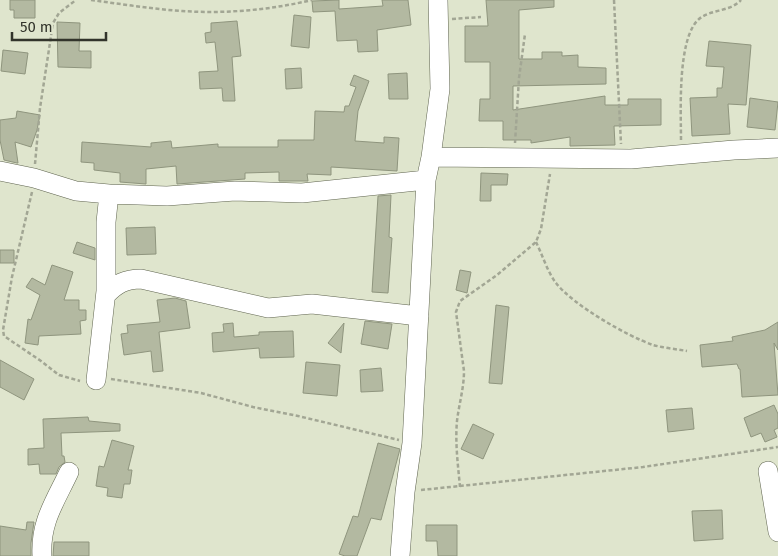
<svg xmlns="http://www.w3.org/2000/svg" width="778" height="556" viewBox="0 0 778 556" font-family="'Fira Sans',sans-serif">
	<rect width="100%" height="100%" fill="#dfe5cd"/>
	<path fill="#b3b9a1" stroke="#8f957e" d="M10,0h25v18h-21v-8h-4z
		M339,0v9l44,-3 -1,-6h26l3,25 -34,5 1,21 -20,1 -1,-12 -20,1 -2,-30 -22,1 -1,-11z
		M486,0h68v7l-35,3v49h23v-7h20v4l16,-1v12l28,1v16l-93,2v24l92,-14v9h23v-6h33v26l-47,1 1,19 -45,1v-9l-39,6v-3h-28v-19h-24l1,-22h10v-37h-25v-36h23z
		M294,15l17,2 -2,31 -18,-2z
		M237,21l4,35 -9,1 3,44h-12l-1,-13 -22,1 -1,-17 19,-1 -3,-29 -9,1 -1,-10 6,-1v-9z
		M57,22l23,1 -1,28h12v17l-33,-1z
		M709,41l42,4 -5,60 -18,-1 2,30 -38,2 -2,-38 27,-1v-9h5l2,-21 -18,-1z
		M3,50l25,3 -3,21 -24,-3z
		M301,68l1,20 -16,1 -1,-20z
		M407,73l1,26h-19l-1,-25z
		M354,75l15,6 -11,30 -3,30 29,2v-6l15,1 -2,33 -66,-4v8l-24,-1 1,7h-29v-9l-34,1v6l-68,5 -1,-18 -30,3v15l-26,-2v-9l-26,-3v-7l-13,-1 1,-20 69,5v-4l20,-2 1,7 46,-4v3h60v-7h36l1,-29 29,1 1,-6h4l7,-19 -6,-2z
		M750,98l28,4 -3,28 -28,-3z
		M17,111l23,4 -3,15 -6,17 -16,-5 3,21h-1l-13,-3 -4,-20v-20l16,-2z
		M481,173l27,1 -1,11h-16v16h-11z
		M391,195l-2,42 3,1 -4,55 -16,-1 6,-96z
		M155,227l1,27 -29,1 -1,-27z
		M77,242l18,6v12l-22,-7z
		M0,250h14v13h-14z
		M52,265l21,7 -9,28h15v10h7v10l-6,1 1,13 -42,2 -1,9 -13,-2 3,-24 3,1 9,-25 -14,-8 6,-9 13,7z
		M460,270l11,2 -4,21 -11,-3z
		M175,298l11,3 4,27 -31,4 4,39 -10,1 -2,-21 -27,4 -3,-21 7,-1 -1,-8 33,-3 -3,-22z
		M496,305l13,2 -7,77 -13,-1z
		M365,321l27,3 -4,25 -27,-5z
		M778,322v28l-4,-7 4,52 -36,2 -2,-28h-1l-2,-5 -35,3 -2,-22 33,-4 -1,-4 33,-7z
		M233,323l1,14 25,-2v-3l34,-1 1,26 -34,1 -1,-10 -46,4 -1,-19 12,-1 -1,-8z
		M344,323l-3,30 -13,-10z
		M0,360l34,19 -10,21 -24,-13z
		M306,362l34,3 -3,31 -34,-3z
		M381,368l2,23 -22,1 -1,-22z
		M774,405l4,9v14l-4,2 3,7 -12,5 -4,-9 -10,4 -7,-19z
		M692,408l2,21 -26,3 -2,-22z
		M88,417l1,4 31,3v7l-59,2 1,23h2l1,6 -6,5 -3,7h-16l-1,-10 -11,1v-16l16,-1 -1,-29z
		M473,424l21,10 -11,25 -22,-10z
		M112,440l22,6 -6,24h4l-2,14h-6l-2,14 -15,-2 1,-8 -12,-2 3,-20 5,1z
		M378,443l22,6 -19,71 -10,-2 -14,38h-12l-6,-2 14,-38 5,1z
		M722,510l1,29 -29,2 -2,-30z
		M27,522h7l-3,21v13h-31v-30l26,4z
		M426,525h31v31h-19l-1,-15h-11z
		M54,542h35v14h-36z"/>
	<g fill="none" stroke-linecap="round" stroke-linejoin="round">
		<g stroke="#5f644f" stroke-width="20">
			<path id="minor" d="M431,157l200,2 103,-9 44,-2
				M0,171l34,7 42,13 33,3 58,2 68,-5 67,2 124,-13
				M106,295c10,-11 19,-16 35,-16l127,29 44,-4 107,12
				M96,380l10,-89v-69l3,-28
				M768,471l10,61
				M42,556c-2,-34 13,-54 27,-84
				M400,556l5,-64 7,-49 14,-263 5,-23 9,-68 -2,-89"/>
		</g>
		<path stroke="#a2a694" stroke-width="2.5" stroke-dasharray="4 2.5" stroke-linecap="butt" d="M91,0c30,4 61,9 91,11 43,3 88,-1 130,-11
			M614,0l7,144
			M452,19l29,-2
			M681,140c0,-28 -4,-102 18,-121 12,-10 31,-7 42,-19
			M515,143l4,-65 6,-44
			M35,164l5,-56 13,-85 6,-10 17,-13
			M32,192l-20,85 -9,53 1,6 37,25 18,14 21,6
			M536,242c6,12 12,31 20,41 17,22 71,53 97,62 11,3 23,4 34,6
			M111,379l90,14 52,14 45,9 101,24
			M460,487c-2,-22 -5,-44 -3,-66 2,-17 7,-33 7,-50l-8,-59 4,-11 37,-26 39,-33 5,-13 9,-55
			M421,490l222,-23 135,-20"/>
		<use href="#minor" stroke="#fff" stroke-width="19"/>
	</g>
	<path d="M12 32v8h94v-8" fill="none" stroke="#32342b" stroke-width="2.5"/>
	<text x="20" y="32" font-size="15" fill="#32342b" stroke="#dfe5cd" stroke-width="4" paint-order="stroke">50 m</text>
</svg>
